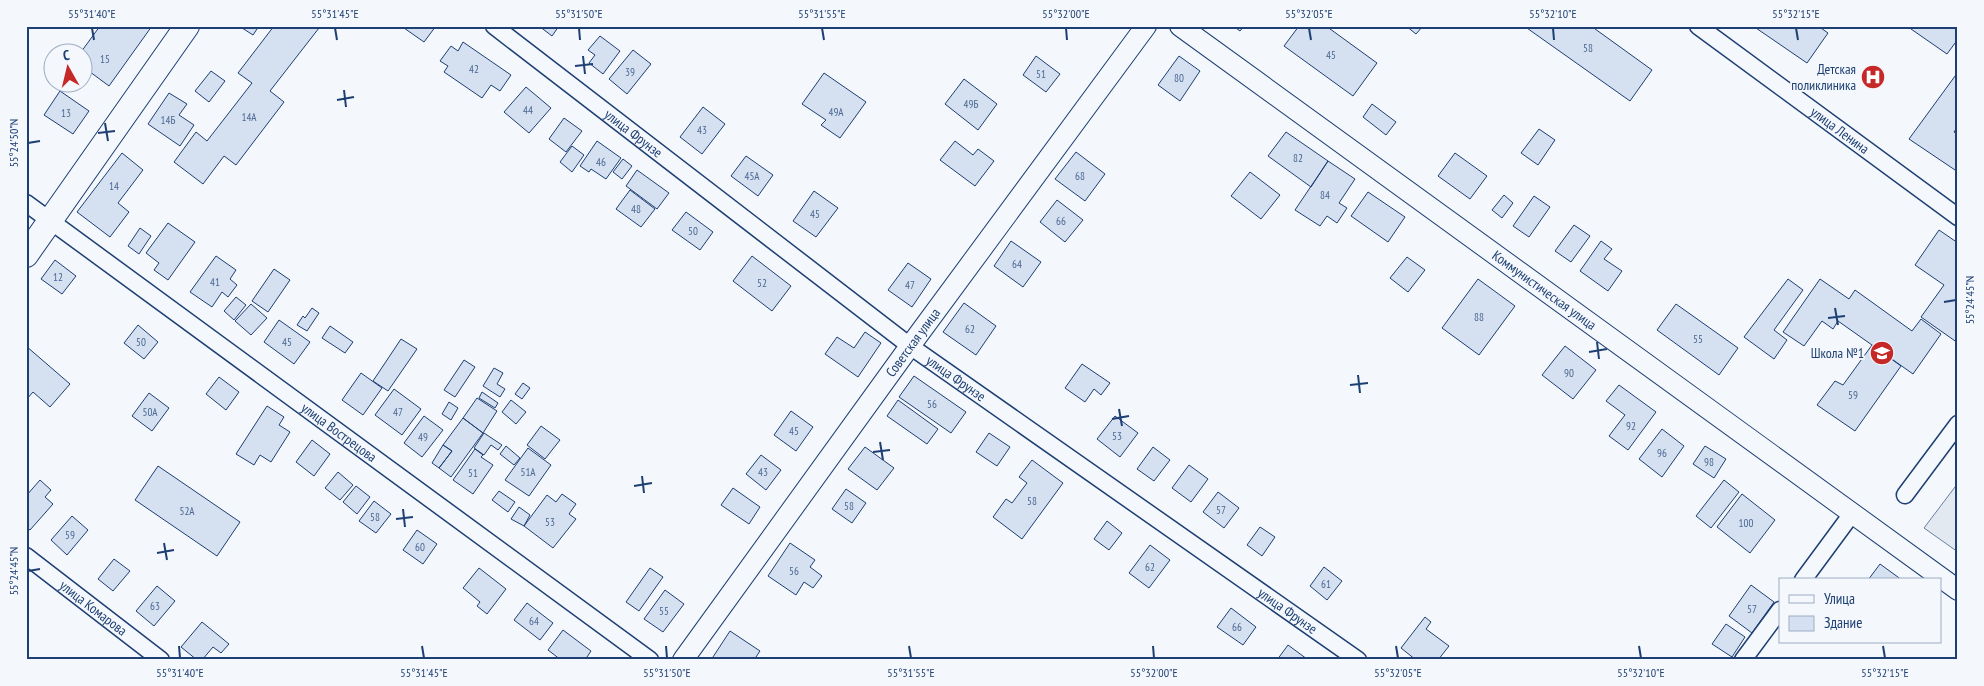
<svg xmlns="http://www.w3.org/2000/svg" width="1984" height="686" viewBox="0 0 1984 686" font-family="'PT Sans Narrow',sans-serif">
	<rect width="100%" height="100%" fill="#f4f7fb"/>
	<path fill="#e3e9f0" stroke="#687fa3" d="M1958,483v69l-34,-24z"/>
	<path fill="#d5e0f0" stroke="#1d3f73" d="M100,26h52l-43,60 -27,-20v-14h-1z
		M239,26h20l-6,9z
		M274,26h43l2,2 -49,63 14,11 -48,63 -12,-9 -21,28 -29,-22 22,-30 11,9 45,-58 -14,-10z
		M405,26h31l-12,16 -20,-14z
		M539,26h20l-7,10z
		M1233,26h11l-4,5z
		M1299,26h27l51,37 -24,33 -69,-50z
		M1406,26h17l-7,8z
		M1524,26h67l61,44 -22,31z
		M1753,26h65l10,7 -21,30z
		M1913,26h45v13l-11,15 -36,-25z
		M600,36l20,15 -17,23 -14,-11 6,-8 -7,-5z
		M463,42l48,33 -11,16 -9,-6 -9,13 -38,-26 4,-6 -8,-5 11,-15 7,5z
		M633,50l18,14 -24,30 -18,-15z
		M1036,56l24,18 -14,18 -23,-17z
		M1179,56l21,15 -20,30 -22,-16z
		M211,71l14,10 -16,21 -14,-11z
		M1958,72v54l-4,6 4,3v37l-49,-33z
		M824,73l42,29 -26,36 -19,-13 5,-5 -24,-16z
		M964,79l33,25 -19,26 -33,-26z
		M526,87l25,21 -22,25 -25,-21z
		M60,91l29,20 -16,23 -29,-19z
		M169,93l18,11 -8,11 15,10 -14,21 -32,-22z
		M1372,104l24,18 -10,13 -23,-18z
		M703,107l22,17 -23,30 -22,-17z
		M564,118l18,13 -16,21 -17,-13z
		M1539,129l16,11 -17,25 -17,-12z
		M1286,132l42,29 -17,26 -43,-31z
		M597,141l24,17 -15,21 -15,-10 -2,3 -9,-6z
		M955,141l18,14 5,-6 16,12 -19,25 -35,-26z
		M572,146l12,9 -12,17 -12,-10z
		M1076,152l29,22 -20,27 -30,-22z
		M122,153l21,17 -25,33 11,9 -19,25 -33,-25z
		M1455,153l32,23 -17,23 -32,-23z
		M746,156l27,19 -15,21 -27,-20z
		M623,159l9,7 -10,13 -9,-7z
		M1328,161l27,18 -16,24 8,5 -10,15 -10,-7 -7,10 -25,-16z
		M637,170l32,23 -12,16 -31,-23z
		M1250,172l30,23 -19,24 -30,-23z
		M630,190l25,19 -14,18 -25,-18z
		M814,191l24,17 -22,29 -23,-16z
		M1368,192l37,25 -17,25 -37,-26z
		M1504,195l9,8 -11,15 -10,-8z
		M1534,196l16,11 -21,30 -16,-11z
		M1057,200l26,20 -18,22 -25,-20z
		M686,212l27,20 -13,18 -28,-20z
		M168,223l27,19 -27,38 -14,-10 5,-7 -13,-10z
		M1574,225l16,11 -19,26 -16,-11z
		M140,228l11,8 -12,18 -11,-8z
		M1939,230l19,13v100l-37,-26 23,-32 -29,-20z
		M1011,241l30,21 -18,25 -29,-21z
		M1601,241l11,8 -8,10 18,12 -14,20 -28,-20z
		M216,256l20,14 -6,9 7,6 -9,12 -6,-5 -10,15 -22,-15z
		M752,256l39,30 -19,25 -39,-30z
		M1407,257l18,13 -17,22 -18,-14z
		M55,260l21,16 -14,18 -21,-15z
		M908,263l23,16 -19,28 -24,-17z
		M274,269l16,11 -22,32 -16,-11z
		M1478,279l37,27 -36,49 -37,-27z
		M1788,279l15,11 -29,40 13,10 -13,19 -30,-22z
		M1820,279l29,20 6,-9 57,41 9,-12 20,15 -28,40 -75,-53 -5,8 -11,-8 -18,25 -21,-14z
		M236,297l10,8 -12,15 -10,-9z
		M964,303l32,23 -20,29 -33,-23z
		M251,304l16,14 -16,17 -16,-14z
		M1676,304l62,44 -19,27 -62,-45z
		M312,308l7,5 -12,18 -10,-6 6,-9 2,2z
		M279,320l31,22 -16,22 -30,-22z
		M138,325l20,17 -14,17 -20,-16z
		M330,326l23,16 -8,11 -23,-15z
		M865,332l16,11 -23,34 -33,-23 12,-17 17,11z
		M401,339l16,10 -29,42 -15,-10z
		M1872,345l29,21 -46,65 -38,-26 18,-24 8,4z
		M26,346l44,38 -20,23 -17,-15 -7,8z
		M1565,346l31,24 -23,29 -31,-24z
		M464,360l11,7 -20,30 -11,-7z
		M1082,364l28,19 -9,12 -7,-6 -9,13 -20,-14z
		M494,368l9,5 -6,11 8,5 -5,8 -17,-11z
		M361,373l21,15 -19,27 -21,-15z
		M914,376l52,36 -15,21 -52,-36z
		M219,377l20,15 -13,18 -20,-16z
		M523,383l7,5 -8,11 -7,-5z
		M1619,385l37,27 -28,38 -19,-14 16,-21 -19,-14z
		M394,389l27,20 -19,26 -27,-20z
		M482,392l16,11 -3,5 -16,-10z
		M149,393l20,15 -17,23 -20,-15z
		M477,398l20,13 -14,22 -20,-15z
		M511,400l15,12 -10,12 -14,-12z
		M898,400l40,29 -11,15 -40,-28z
		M449,402l9,6 -7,12 -9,-6z
		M267,406l17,11 -5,8 11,7 -19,30 -11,-7 -6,10 -18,-11z
		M791,411l22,16 -17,24 -22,-16z
		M424,416l19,14 -21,27 -18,-14z
		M1115,416l23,17 -18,24 -23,-18z
		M463,418l20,15 -32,44 -12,-9 13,-17 -9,-6z
		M541,426l19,14 -15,19 -18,-14z
		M1662,429l22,17 -22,31 -23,-18z
		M484,433l18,12 -4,5 -7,-5 -7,10 -10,-7z
		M989,433l21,14 -13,19 -21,-14z
		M312,440l18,14 -16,22 -18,-14z
		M443,445l9,6 -13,17 -7,-5z
		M506,446l14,12 -6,7 -14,-11z
		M1705,446l21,13 -12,19 -21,-14z
		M865,447l29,21 -17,22 -29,-21z
		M1153,447l17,13 -16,21 -17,-12z
		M528,448l23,17 -22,31 -24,-16z
		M475,449l8,6 -2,2 12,8 -20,29 -20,-14z
		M761,455l20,15 -15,20 -20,-16z
		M1032,460l31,23 -41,56 -29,-22 13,-18 6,4 15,-20 -8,-6z
		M1189,465l19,14 -17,23 -19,-14z
		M158,466l82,56 -23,34 -82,-56z
		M338,472l15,13 -13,15 -15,-12z
		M40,480l11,10 -6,7 8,7 -23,26 -4,-3v-31z
		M1724,480l15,12 -28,36 -15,-12z
		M356,486l14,11 -13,17 -14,-12z
		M733,488l27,19 -11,17 -28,-19z
		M846,489l20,14 -14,20 -20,-14z
		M499,491l16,11 -7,10 -16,-12z
		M1218,492l21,16 -15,20 -21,-16z
		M562,494l14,10 -7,10 7,5 -23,29 -29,-22 23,-31 9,7z
		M1742,494l33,26 -25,33 -33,-26z
		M374,501l17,13 -15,19 -17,-12z
		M519,507l11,8 -6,11 -13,-7z
		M72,516l16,14 -21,25 -16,-15z
		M1107,521l15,12 -13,17 -15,-11z
		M1260,527l15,10 -13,19 -15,-11z
		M417,530l20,14 -14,20 -20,-14z
		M790,543l25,17 -5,7 12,9 -9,12 -9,-6 -8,13 -28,-19z
		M1150,545l20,15 -21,28 -20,-15z
		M114,559l16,12 -17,20 -15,-12z
		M1880,564l22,16h-34z
		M1324,567l18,14 -15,19 -17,-14z
		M479,568l27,21 -19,25 -10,-8 3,-4 -17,-14z
		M650,568l13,9 -24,34 -13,-9z
		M1751,585l23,17 -22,31 -23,-17z
		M157,586l18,15 -21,25 -18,-15z
		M665,590l19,14 -21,28 -19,-13z
		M527,603l26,20 -13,17 -26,-20z
		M1231,608l25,19 -13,18 -26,-18z
		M1425,617l6,5 -5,7 23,17 -11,14h-22l-15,-12z
		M202,622l27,22 -8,9 -8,-6 -11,13h-5l-16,-13z
		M1726,624l19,13 -13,20 -20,-13z
		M563,630l28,21 -6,9h-24l-13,-10z
		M730,631l30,20 -6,9h-43z
		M1288,645l19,14 -1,1h-29z"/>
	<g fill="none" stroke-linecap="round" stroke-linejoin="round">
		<g stroke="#1d3f73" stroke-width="19">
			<g id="minor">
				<path id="s1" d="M494,26l416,320 448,314"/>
				<path id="s2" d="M1698,26l260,191"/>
				<path id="s3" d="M26,203l624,457"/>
				<path d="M1905,495l53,-71"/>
				<path id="s4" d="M26,556l135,104"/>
				<path d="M1803,580l48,-65"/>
				<path d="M1743,660l37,-50"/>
			</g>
		</g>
		<g stroke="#1d3f73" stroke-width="22">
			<g id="tertiary">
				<path id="s5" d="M1180,26l778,564"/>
				<path id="s6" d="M683,660l227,-314 236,-320"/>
			</g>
		</g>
		<g stroke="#1d3f73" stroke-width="26">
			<path id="secondary" d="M26,255l161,-229"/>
		</g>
		<use href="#minor" stroke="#f4f7fb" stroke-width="16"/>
		<use href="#tertiary" stroke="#f4f7fb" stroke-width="20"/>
		<use href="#secondary" stroke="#f4f7fb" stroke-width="24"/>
	</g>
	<path fill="none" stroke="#1d3f73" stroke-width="2" d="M92,28l2,12M335,28l2,12M579,28l1,12M822,28l2,12M1066,28l1,12M1309,28l2,12M1553,28l1,12M1796,28l2,12M583,56l2,18M575,66l18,-2M344,90l2,17M337,100l17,-3M105,123l3,18M98,133l17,-2M28,143l12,-2M1944,302l12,-2M1835,308l3,17M1828,318l17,-2M1597,342l2,17M1589,352l18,-3M1358,375l2,18M1350,385l18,-2M1119,409l3,17M1112,419l17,-3M880,442l3,18M873,452l17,-2M642,476l2,17M634,486l18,-3M403,509l2,18M396,519l17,-2M164,543l3,17M157,553l17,-3M28,571l12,-2M179,646l1,12M422,646l2,12M666,646l1,12M909,646l2,12M1153,646l1,12M1396,646l2,12M1639,646l2,12M1883,646l2,12"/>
	<defs>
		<g id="hospital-disc" transform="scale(1.25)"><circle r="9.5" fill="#c62828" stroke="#f4f7fb"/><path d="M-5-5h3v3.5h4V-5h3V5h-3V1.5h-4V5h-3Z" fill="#fff"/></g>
		<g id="school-disc" transform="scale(1.25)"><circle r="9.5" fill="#c62828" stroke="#f4f7fb"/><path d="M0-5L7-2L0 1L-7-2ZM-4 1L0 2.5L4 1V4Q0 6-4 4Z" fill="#fff"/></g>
	</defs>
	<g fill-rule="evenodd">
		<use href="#hospital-disc" x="1873" y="77"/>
		<use href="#school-disc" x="1882" y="353"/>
	</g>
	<g text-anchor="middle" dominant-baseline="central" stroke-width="4" stroke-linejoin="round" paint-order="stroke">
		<g font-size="11" fill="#4b6792">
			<text x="1588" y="48">58</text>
			<text x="1331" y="55">45</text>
			<text x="105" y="59">15</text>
			<text x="474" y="69">42</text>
			<text x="630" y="72">39</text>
			<text x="1041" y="74">51</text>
			<text x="1179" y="78">80</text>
			<text x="971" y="104">49Б</text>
			<text x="528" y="110">44</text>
			<text x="836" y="112">49А</text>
			<text x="66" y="113">13</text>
			<text x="249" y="117">14А</text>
			<text x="168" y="120">14Б</text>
			<text x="702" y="130">43</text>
			<text x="1298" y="158">82</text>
			<text x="601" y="162">46</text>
			<text x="752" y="176">45А</text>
			<text x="1080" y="176">68</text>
			<text x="114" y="186">14</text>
			<text x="1325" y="195">84</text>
			<text x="636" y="209">48</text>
			<text x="815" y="214">45</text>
			<text x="1061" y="221">66</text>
			<text x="693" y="231">50</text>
			<text x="1017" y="264">64</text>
			<text x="58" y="277">12</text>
			<text x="215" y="282">41</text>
			<text x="762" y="283">52</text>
			<text x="910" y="285">47</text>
			<text x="1479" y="317">88</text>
			<text x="970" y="329">62</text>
			<text x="1698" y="339">55</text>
			<text x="141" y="342">50</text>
			<text x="287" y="342">45</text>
			<text x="1569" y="373">90</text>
			<text x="1853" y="395">59</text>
			<text x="932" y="404">56</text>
			<text x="150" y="412">50А</text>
			<text x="398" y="412">47</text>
			<text x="1631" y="426">92</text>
			<text x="794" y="431">45</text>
			<text x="1117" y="436">53</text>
			<text x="423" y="437">49</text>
			<text x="1662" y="453">96</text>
			<text x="1709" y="462">98</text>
			<text x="528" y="472">51А</text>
			<text x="763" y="472">43</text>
			<text x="473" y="473">51</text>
			<text x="1032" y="501">58</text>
			<text x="849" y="506">58</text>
			<text x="1221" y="510">57</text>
			<text x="187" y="511">52А</text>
			<text x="375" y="517">58</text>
			<text x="550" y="522">53</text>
			<text x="1746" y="523">100</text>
			<text x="70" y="535">59</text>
			<text x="420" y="547">60</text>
			<text x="1150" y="567">62</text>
			<text x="794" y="571">56</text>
			<text x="1326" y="584">61</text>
			<text x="155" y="606">63</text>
			<text x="1752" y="609">57</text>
			<text x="664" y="611">55</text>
			<text x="534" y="621">64</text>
			<text x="1237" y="627">66</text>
		</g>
		<g font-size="14" fill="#1d3f73" stroke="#f4f7fb" text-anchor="end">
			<text x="1856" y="69">Детская<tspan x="1856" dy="16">поликлиника</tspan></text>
			<text x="1864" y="353">Школа №1</text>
		</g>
		<g font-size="14" fill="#1d3f73" stroke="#f4f7fb">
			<text stroke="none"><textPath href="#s2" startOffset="176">улица Ленина</textPath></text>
			<text stroke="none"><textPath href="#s1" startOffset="176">улица Фрунзе</textPath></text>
			<text stroke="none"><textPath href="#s5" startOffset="450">Коммунистическая улица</textPath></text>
			<text stroke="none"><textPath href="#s6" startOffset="392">Советская улица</textPath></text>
			<text stroke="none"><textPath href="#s1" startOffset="581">улица Фрунзе</textPath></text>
			<text stroke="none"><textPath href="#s3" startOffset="388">улица Вострецова</textPath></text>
			<text stroke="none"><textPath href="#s4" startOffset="85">улица Комарова</textPath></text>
			<text stroke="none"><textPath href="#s1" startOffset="986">улица Фрунзе</textPath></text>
		</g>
	</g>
	<rect width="1984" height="686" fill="none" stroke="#f4f7fb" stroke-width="55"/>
	<rect x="1779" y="578" width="162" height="65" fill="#f4f7fb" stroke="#9eadc5"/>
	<rect x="1789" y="595" width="25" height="8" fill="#f4f7fb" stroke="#9eadc5"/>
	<text x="1824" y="604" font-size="15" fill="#1d3f73">Улица</text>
	<rect x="1789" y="616" width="25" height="15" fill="#d5e0f0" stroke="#9eadc5"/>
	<text x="1824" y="628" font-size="15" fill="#1d3f73">Здание</text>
	<g transform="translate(68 68) rotate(352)"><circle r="24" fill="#f4f7fb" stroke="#9eadc5"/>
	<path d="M0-4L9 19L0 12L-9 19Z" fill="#c62828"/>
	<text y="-8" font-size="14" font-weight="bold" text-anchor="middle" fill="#1d3f73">С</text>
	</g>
	<rect x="28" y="28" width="1928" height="630" fill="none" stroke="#1d3f73" stroke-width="2"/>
	<g font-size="12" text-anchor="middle" fill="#1d3f73">
		<text x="92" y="18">55°31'40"E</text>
		<text x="335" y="18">55°31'45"E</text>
		<text x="579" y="18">55°31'50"E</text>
		<text x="822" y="18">55°31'55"E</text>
		<text x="1066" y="18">55°32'00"E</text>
		<text x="1309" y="18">55°32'05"E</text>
		<text x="1553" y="18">55°32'10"E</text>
		<text x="1796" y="18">55°32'15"E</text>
		<text transform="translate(14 143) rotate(-90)" y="4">55°24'50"N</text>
		<text transform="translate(1970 300) rotate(-90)" y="4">55°24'45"N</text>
		<text transform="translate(14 571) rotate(-90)" y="4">55°24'45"N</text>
		<text x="180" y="677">55°31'40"E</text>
		<text x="424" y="677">55°31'45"E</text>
		<text x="667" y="677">55°31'50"E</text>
		<text x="911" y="677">55°31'55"E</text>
		<text x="1154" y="677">55°32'00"E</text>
		<text x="1398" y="677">55°32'05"E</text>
		<text x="1641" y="677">55°32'10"E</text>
		<text x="1885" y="677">55°32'15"E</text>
	</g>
</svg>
